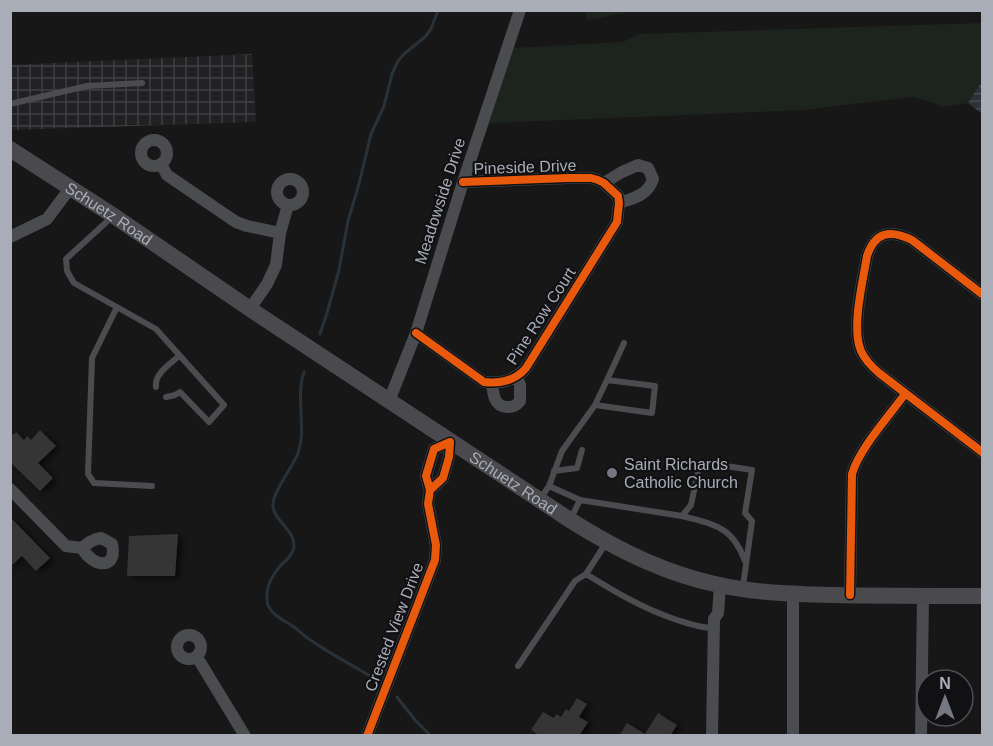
<svg xmlns="http://www.w3.org/2000/svg" width="993" height="746" viewBox="0 0 993 746" font-family="Helvetica,sans-serif">
	<defs>
		<pattern id="industrial-grid" width="8" height="8" patternUnits="userSpaceOnUse" patternTransform="scale(1.5)"><rect width="8" height="8" fill="#212123"/><path d="M0 4h8M4 0v8" fill="none" stroke="#3e3f41"/></pattern>
		<pattern id="water-rules" width="6" height="5" patternUnits="userSpaceOnUse" patternTransform="scale(1.5)"><rect width="6" height="5" fill="#2a3239"/><path d="M0 2.5h6" fill="none" stroke="#464d54"/></pattern>
		<filter id="shadow"><feDropShadow dx="4.5" dy="2.5" stdDeviation="3" flood-color="#0009"/></filter>
	</defs>
	<rect width="100%" height="100%" fill="#171717"/>
	<path fill="url(#industrial-grid)" d="M252,54l4,68 -245,8 -1,-65z"/>
	<path fill="#1d241e" d="M629,10l1,2 -43,8 -2,-9z
		M982,23v58l-14,22 -25,4 -18,-7 -13,-3 -108,13 -315,13 24,-75 110,-6 16,-8z"/>
	<path fill="url(#water-rules)" d="M982,81v33l-14,-11z"/>
	<g fill="none" stroke-linecap="round" stroke-linejoin="round">
		<path stroke="#2a3239" stroke-width="3" d="M320,334l7,-21 12,-43 9,-49 11,-37 12,-50 13,-28 8,-32 6,-13 6,-7 21,-17 6,-8 7,-19
			M304,372c-9,26 3,56 -6,81 -5,14 -27,41 -25,54 2,15 22,23 21,40 -1,8 -8,13 -13,18 -8,9 -15,21 -14,33 0,2 0,7 2,9 4,9 17,14 25,20 6,4 11,10 18,14 20,14 42,25 63,38
			M397,697l18,23 16,16"/>
	</g>
	<path fill="#353536" filter="url(#shadow)" d="M40,430l16,16 -18,17 15,15 -13,13 -30,-29v-30l3,3 3,-3 8,8 3,-4 4,4z
		M10,517l40,41 -14,13 -14,-15 -12,11z
		M178,534l-3,42h-48l2,-40z
		M577,698l10,6 -8,13 9,5 -9,14h-39l-9,-6 12,-18 11,6 2,-4 5,3 5,-8 3,2z
		M658,713l19,12 -7,11h-51l8,-13 18,11z"/>
	<g fill="none" stroke-linecap="round" stroke-linejoin="round">
		<path stroke="#4b4c50" stroke-width="6" d="M10,104l77,-18 55,-3
			M113,216l-47,43 1,12 7,12 82,46 68,76 -15,17 -29,-30 -5,3 -9,2
			M117,307l-25,51 -4,116 6,9 58,3
			M607,380l17,-37
			M156,387c-2,-13 14,-23 23,-31
			M554,471l23,-3 5,-18
			M549,486l31,14 102,16 9,-11 9,-43 52,8 -7,43 7,8 -9,65
			M540,499l9,-13 13,-35 33,-46 12,-25 48,6 -3,27 -57,-8
			M682,516c33,9 50,10 63,45
			M571,518l9,-18
			M606,543l-20,31c31,19 56,34 91,46 13,4 23,8 36,8
			M518,666l57,-85 11,-7"/>
		<path stroke="#4b4c50" stroke-width="12" d="M141 153a13 13 0 1 1 26 0a13 13 0 1 1-26 0Z
			M161,164l6,11 69,47 11,4 33,7
			M277 192a13 13 0 1 1 26 0a13 13 0 1 1-26 0Z
			M604,183l18,-11 16,-7 10,3 5,11c-5,16 -19,19 -34,24
			M10,237l37,-18 24,-32
			M982,294l-70,-54c-22,-11 -37,-8 -45,16 -4,25 -16,72 -6,95 4,9 11,16 18,22l103,79
			M250,309l17,-25 9,-19 4,-32 8,-28
			M416,333l68,49c17,2 31,-1 42,-14l91,-146 2,-19 -1,-7 -14,-13 -6,-3 -7,-2h-23l-105,4
			M492,383c1,10 2,24 15,24 6,0 9,-1 13,-6v-16l-3,-8
			M389,401l27,-68 47,-151 57,-172
			M10,489l56,57 16,2
			M101,538l11,6c6,26 -19,24 -30,4 6,-5 11,-9 19,-10z
			M850,595l2,-121c7,-25 37,-58 53,-80
			M177 647a12 12 0 1 1 24 0a12 12 0 1 1-24 0Z
			M197,657l48,79
			M367,736l68,-176 1,-15 -8,-41 2,-14 13,-12 6,-21 1,-15 -16,7 -8,27 4,14
			M712,736l2,-117 4,-6 2,-27
			M793,736v-142
			M921,736l2,-140"/>
		<path stroke="#4a4a4e" stroke-width="16" id="s1" d="M10,149l104,67 136,93 320,211c44,28 93,53 145,64 38,9 78,10 117,11 50,1 100,1 150,1"/>
		<g stroke="#111113" stroke-width="11">
			<path id="cycleway" d="M982,294l-70,-54c-22,-11 -37,-8 -45,16 -4,25 -16,72 -6,95 4,9 11,16 18,22l103,79
				M416,333l68,49c17,2 31,-1 42,-14l91,-146 2,-19 -1,-7 -14,-13 -6,-3 -7,-2h-23l-105,4
				M850,595l2,-121c7,-25 37,-58 53,-80
				M367,736l68,-176 1,-15 -8,-41 2,-14 13,-12 6,-21 1,-15 -16,7 -8,27 4,14"/>
		</g>
		<use href="#cycleway" stroke="#e8590c" stroke-width="8"/>
	</g>
	<circle fill="#757880" stroke="#111113" stroke-width="2" cx="612" cy="473" r="6"/>
	<g text-anchor="middle" dominant-baseline="central" stroke-width="4.5" stroke-linejoin="round" paint-order="stroke">
		<g font-size="16" fill="#a8adb8" stroke="#111113">
			<text transform="translate(525 167) rotate(-2)">Pineside Drive</text>
			<text transform="translate(440 201) rotate(-72)">Meadowside Drive</text>
			<text stroke="none"><textPath href="#s1" startOffset="118">Schuetz Road</textPath></text>
			<text transform="translate(541 316) rotate(-57)">Pine Row Court</text>
			<text stroke="none"><textPath href="#s1" startOffset="604">Schuetz Road</textPath></text>
			<text transform="translate(394 627) rotate(-69)">Crested View Drive</text>
		</g>
		<g font-size="16" fill="#a8adb8" stroke="#111113" text-anchor="start">
			<text x="624" y="464">Saint Richards<tspan x="624" dy="18">Catholic Church</tspan></text>
		</g>
	</g>
	<rect width="993" height="746" fill="none" stroke="#a8adb8" stroke-width="24"/>
	<g transform="translate(945 698)"><circle r="28" fill="#111113" stroke="#4d4f55" stroke-width="1.5"/>
	<path d="M0-4.5L10 22L0 15L-10 22Z" fill="#757880"/>
	<text y="-9" font-size="16" font-weight="bold" text-anchor="middle" fill="#a8adb8">N</text>
	</g>
</svg>
